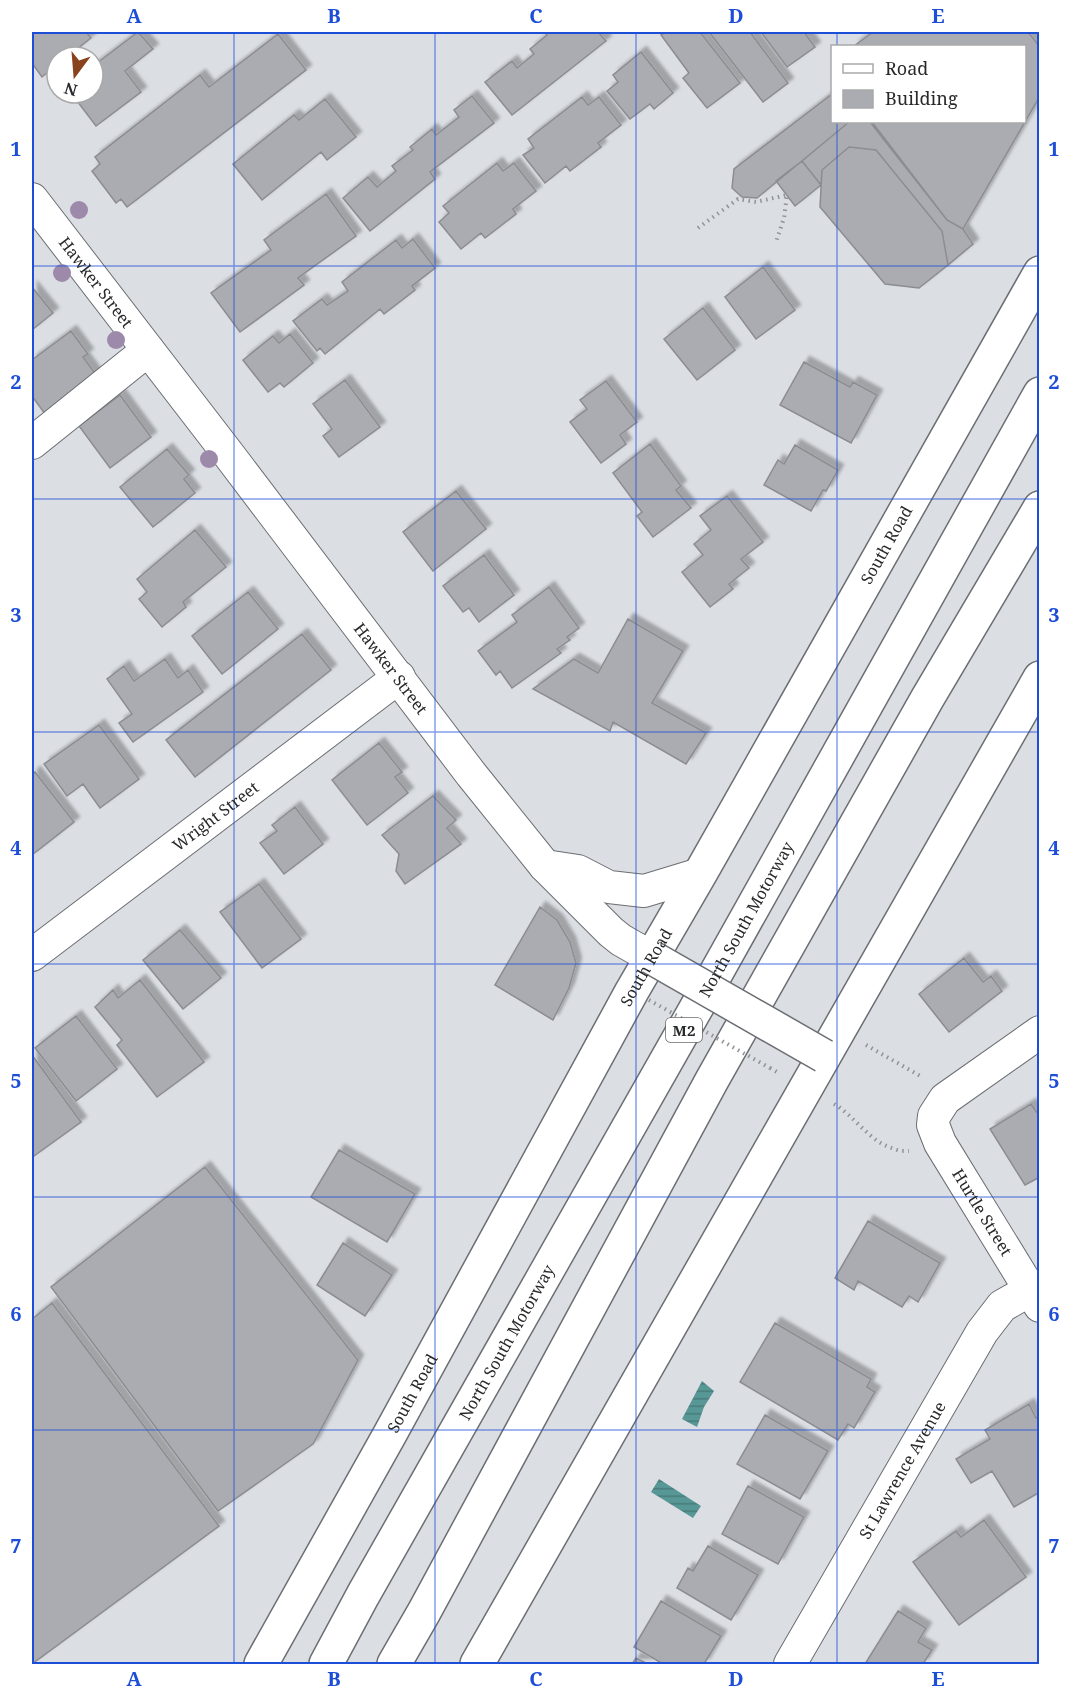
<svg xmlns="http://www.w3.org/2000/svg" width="1071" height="1696" viewBox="0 0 1071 1696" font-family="'Noto Serif',serif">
	<defs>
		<pattern id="water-rules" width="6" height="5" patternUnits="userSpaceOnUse" patternTransform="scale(1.5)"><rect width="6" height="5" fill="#579896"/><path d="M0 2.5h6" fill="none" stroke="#487c7b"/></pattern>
		<filter id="shadow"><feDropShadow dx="5.5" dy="-5.5" stdDeviation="1.5" flood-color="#0004"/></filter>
	</defs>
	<rect width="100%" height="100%" fill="#dbdee3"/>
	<path fill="url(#water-rules)" d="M702,1381l12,10 -10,16 -7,20 -15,-8z
		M659,1479l42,27 -8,12 -42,-26z"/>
	<path fill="#abacb1" stroke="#8c8c91" stroke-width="1.5" filter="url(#shadow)" d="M32,32h54l5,6 -24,19h-10v8l-15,12 -10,-14z
		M138,32l15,17 -28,22 16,21 -45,34 -25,-33h22v-27z
		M545,32h53l8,9 -94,74 -27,-33 27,-21 5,7 17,-14 -4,-5 17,-14z
		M666,32h34l40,51 -33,25 -24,-30 6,-5 -28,-38z
		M709,32h41l38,51 -25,19z
		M761,32h43l11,15 -28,20z
		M873,32h155l12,15v49l-77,133 -16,-9 -75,-98h152v-76h-170z
		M278,34l28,36 -179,137 -6,-8 -5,4 -24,-32 8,-7 -5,-7 105,-82 9,12z
		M641,52l32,41 -19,16 -4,-5 -20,15 -23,-28 11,-9 -5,-7z
		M832,94v28h17l-92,76 -15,-1 -10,-9 2,-19z
		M472,96l22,27 -64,49 5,7 -65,52 -27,-33 25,-21 9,10 19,-16 -4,-5 21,-16 -3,-3 22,-18 4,6 23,-18 -5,-7z
		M582,97l6,8 11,-8 22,28 -23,18 3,4 -31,24 -4,-5 -21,17 -22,-28 11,-7 -6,-9z
		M325,99l31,38 -29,23 -6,-8 -59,48 -29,-36 61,-49 5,5z
		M849,122h21l77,98 16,9 10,15 -25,21 -6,-34 -66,-81 -27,-3 -27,23 -1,15 -19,-24z
		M849,147l27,3 66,81 6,34 -29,23 -34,-4 -65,-77 2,-37z
		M802,161l19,24 -26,21 -19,-25z
		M497,163l6,8 11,-8 22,28 -23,18 3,5 -31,24 -4,-5 -20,16 -22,-27 10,-9 -6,-7z
		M326,194l30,42 -58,42 6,7 -64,47 -29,-39 60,-43 -7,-10z
		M413,239l22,29 -23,18 3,4 -31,24 -4,-5 -55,45 -5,-6 -3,3 -24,-30 29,-22 5,6 21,-14 -6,-9 54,-42 6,8z
		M763,267l32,43 -39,29 -31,-42z
		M32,287l21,26 -21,17z
		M703,308l32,42 -38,30 -33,-41z
		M71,331l17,23 -5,3 14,19 -52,38 -13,-18v-36z
		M290,334l23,29 -29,24 -4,-4 -12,9 -25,-32 30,-24 6,7z
		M804,362l46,25 3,-5 24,13 -26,48 -71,-38z
		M345,380l35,47 -41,30 -16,-21 9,-7 -19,-25z
		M606,381l31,41 -17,13 6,9 -25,19 -31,-41 17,-13 -7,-9z
		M120,395l31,42 -41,31 -31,-42z
		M650,444l31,42 -5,4 15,18 -38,29 -16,-21 5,-4 -29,-39z
		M795,445l43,25 -12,21 -3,-1 -12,21 -47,-26 14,-25 6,4z
		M167,449l22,26 -5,4 11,14 -42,34 -33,-40z
		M456,491l30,38 -53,42 -30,-39z
		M727,496l36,46 -22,17 8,9 -20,16 4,5 -23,18 -28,-35 21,-17 -9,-11 17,-14 -11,-14z
		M195,530l31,37 -43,35 3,5 -24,20 -23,-28 8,-7 -10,-13z
		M484,555l30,40 -35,27 -10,-14 -6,4 -20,-26z
		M549,587l30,41 -12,9 3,3 -13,9 4,4 -49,35 -12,-17 -4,4 -18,-24 39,-29 -5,-7z
		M248,592l30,37 -56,45 -30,-38z
		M628,619l55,32 -31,52 54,30 -20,31 -73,-42 -3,9 -77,-42 41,-30 24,14z
		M302,634l29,36 -136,107 -29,-37z
		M165,659l13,19 10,-8 15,22 -70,50 -14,-19 13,-9 -25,-35 17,-13 10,15z
		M99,725l40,54 -39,29 -17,-24 -16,12 -23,-32z
		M379,743l23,29 -7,5 13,16 -41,32 -35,-45z
		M35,772l39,50 -42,33v-80z
		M433,796l23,24 -9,8 14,16 -56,40 -9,-13 3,-17 -17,-19z
		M295,807l28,37 -39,30 -24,-31 17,-12 -5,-6z
		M259,884l42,55 -39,29 -42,-56z
		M540,907l17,13 13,22 6,21 -7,25 -16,32 -58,-35z
		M180,930l41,48 -38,31 -40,-49z
		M964,958l19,24 8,-6 11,15 -53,41 -30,-38z
		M140,980l64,82 -47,35 -40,-52 5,-5 -27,-33 18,-17 5,8z
		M76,1016l41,53 -41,32 -41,-53z
		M32,1055l49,67 -47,34 -2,-3z
		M1031,1104l9,13v60l-15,8 -35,-56z
		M339,1150l76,44 -28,48 -76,-45z
		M205,1167l153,193 -45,84 -95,67 -167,-224z
		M868,1221l72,42 -22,39 -9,-6 -7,11 -44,-26 -4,9 -19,-12z
		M343,1243l49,32 -27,41 -48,-31z
		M52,1303l167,223 -187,138v-345z
		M775,1323l96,56 -4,8 8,5 -21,36 -6,-4 -10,16 -98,-58z
		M1029,1404l7,14 4,-2v76l-26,15 -22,-36 -21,12 -15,-24 34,-20 -5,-9z
		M765,1415l63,36 -28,48 -63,-35z
		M748,1486l56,31 -26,47 -56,-30z
		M984,1520l42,57 -67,48 -46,-63 43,-31 5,6z
		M708,1546l50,29 -27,45 -54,-32 11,-20 5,3z
		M661,1601l60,35 -17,28h-41l-29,-17z
		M898,1611l28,17 -8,14 14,8 -9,14h-58z
		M636,1658l12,6h-16z"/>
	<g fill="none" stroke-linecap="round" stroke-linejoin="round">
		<g stroke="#6b6e72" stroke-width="34">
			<g id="minor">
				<path id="s1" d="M32,199l194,252 245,323 74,92 66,66 10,8 30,17"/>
				<path d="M32,443l116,-93"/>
				<path d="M545,866l33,5 31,16 35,4 56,-17"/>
				<path id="s2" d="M32,955l367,-278"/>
				<path id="s3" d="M1040,1032l-95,67 -11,17 -1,9 7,18 100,163"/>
				<path id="s4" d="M790,1664l192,-332 20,-26 28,-16"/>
			</g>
		</g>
		<g stroke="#6b6e72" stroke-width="36">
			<g id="major">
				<path id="s5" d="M261,1664l129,-230 242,-443 68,-117 340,-601"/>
				<path d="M477,1664l563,-986"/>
			</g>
		</g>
		<g stroke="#6b6e72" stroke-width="36">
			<g id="highway">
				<path id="s6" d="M326,1664l37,-69 348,-613 329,-588"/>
				<path d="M394,1664l30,-52 288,-532 215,-381 113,-191"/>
			</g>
		</g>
		<path stroke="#909396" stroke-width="4" stroke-dasharray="1.5 4.5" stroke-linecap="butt" d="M698,228l40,-29 18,3 31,-7 -3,23 -8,24
			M866,1045l56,32
			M770,1068l7,4
			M834,1104c21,12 36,39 61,45 4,2 9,2 14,2"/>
		<use href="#minor" stroke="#fff" stroke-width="32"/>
		<use href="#major" stroke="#fff" stroke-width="33"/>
		<use href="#highway" stroke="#fff" stroke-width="33"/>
		<g stroke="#6b6e72" stroke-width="36" stroke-linecap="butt">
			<path id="major-bridge" d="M651,957l173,99"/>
		</g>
		<path stroke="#909396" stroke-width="4" stroke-dasharray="1.5 4.5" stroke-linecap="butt" d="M649,1000l121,68"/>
		<use href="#major-bridge" stroke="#fff" stroke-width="33"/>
	</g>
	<g fill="#9d8aaa">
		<circle cx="79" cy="210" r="9"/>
		<circle cx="62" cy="273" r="9"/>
		<circle cx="116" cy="340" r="9"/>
		<circle cx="209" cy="459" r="9"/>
	</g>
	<path fill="none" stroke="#1d4ed8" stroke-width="1.5" stroke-opacity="0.55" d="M234,32v1632M435,32v1632M636,32v1632M837,32v14M837,122v1542M32,266h1008M32,499h1008M32,732h1008M32,964h1008M32,1197h1008M32,1430h1008"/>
	<g text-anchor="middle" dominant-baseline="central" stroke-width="4.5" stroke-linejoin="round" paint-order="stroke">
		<rect fill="#fff" stroke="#68696b" stroke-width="1.5" x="666" y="1018" width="36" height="24" rx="4.5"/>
		<g font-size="15" font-weight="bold" fill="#28292b">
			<text x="684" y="1030">M2</text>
		</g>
		<g font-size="16" fill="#28292b" stroke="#fff">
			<text stroke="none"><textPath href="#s1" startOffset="105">Hawker Street</textPath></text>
			<text stroke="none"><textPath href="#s5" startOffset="1282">South Road</textPath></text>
			<text stroke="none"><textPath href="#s1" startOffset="591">Hawker Street</textPath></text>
			<text stroke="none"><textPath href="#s2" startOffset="230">Wright Street</textPath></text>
			<text stroke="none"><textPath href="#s6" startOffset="855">North South Motorway</textPath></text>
			<text stroke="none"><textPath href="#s5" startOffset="796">South Road</textPath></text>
			<text stroke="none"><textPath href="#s3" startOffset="246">Hurtle Street</textPath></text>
			<text stroke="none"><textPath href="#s6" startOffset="369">North South Motorway</textPath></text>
			<text stroke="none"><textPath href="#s5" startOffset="310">South Road</textPath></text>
			<text stroke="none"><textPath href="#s4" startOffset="224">St Lawrence Avenue</textPath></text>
		</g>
	</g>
	<rect width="1071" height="1696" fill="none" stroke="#ffffff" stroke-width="66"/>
	<rect x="831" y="45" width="195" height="78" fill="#ffffff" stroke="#a9a9aa" stroke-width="1.5"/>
	<rect x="843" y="64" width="30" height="9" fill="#ffffff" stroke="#a9a9aa" stroke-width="1.5"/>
	<text x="885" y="75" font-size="18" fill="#28292b">Road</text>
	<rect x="843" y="90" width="30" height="18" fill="#abacb1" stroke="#a9a9aa" stroke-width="1.5"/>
	<text x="885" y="105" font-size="18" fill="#28292b">Building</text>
	<g transform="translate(75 75) rotate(196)"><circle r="28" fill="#ffffff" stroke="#a9a9aa" stroke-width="1.5"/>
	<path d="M0-4.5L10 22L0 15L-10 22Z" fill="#88421c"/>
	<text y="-9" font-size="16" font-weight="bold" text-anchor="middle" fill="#28292b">N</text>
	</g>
	<rect x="33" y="33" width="1005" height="1630" fill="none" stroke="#1d4ed8" stroke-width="2"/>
	<g font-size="20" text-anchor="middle" font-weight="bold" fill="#1d4ed8">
		<text x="134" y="23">A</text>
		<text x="334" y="23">B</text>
		<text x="536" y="23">C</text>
		<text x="736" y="23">D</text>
		<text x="938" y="23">E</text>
		<text x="16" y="156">1</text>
		<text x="1054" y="156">1</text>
		<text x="16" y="389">2</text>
		<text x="1054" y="389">2</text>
		<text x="16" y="622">3</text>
		<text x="1054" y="622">3</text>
		<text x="16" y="855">4</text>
		<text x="1054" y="855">4</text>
		<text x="16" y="1088">5</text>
		<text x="1054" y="1088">5</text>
		<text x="16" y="1321">6</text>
		<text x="1054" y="1321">6</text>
		<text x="16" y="1553">7</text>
		<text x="1054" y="1553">7</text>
		<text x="134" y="1686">A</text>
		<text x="334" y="1686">B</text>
		<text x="536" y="1686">C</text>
		<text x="736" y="1686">D</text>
		<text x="938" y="1686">E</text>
	</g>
</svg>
